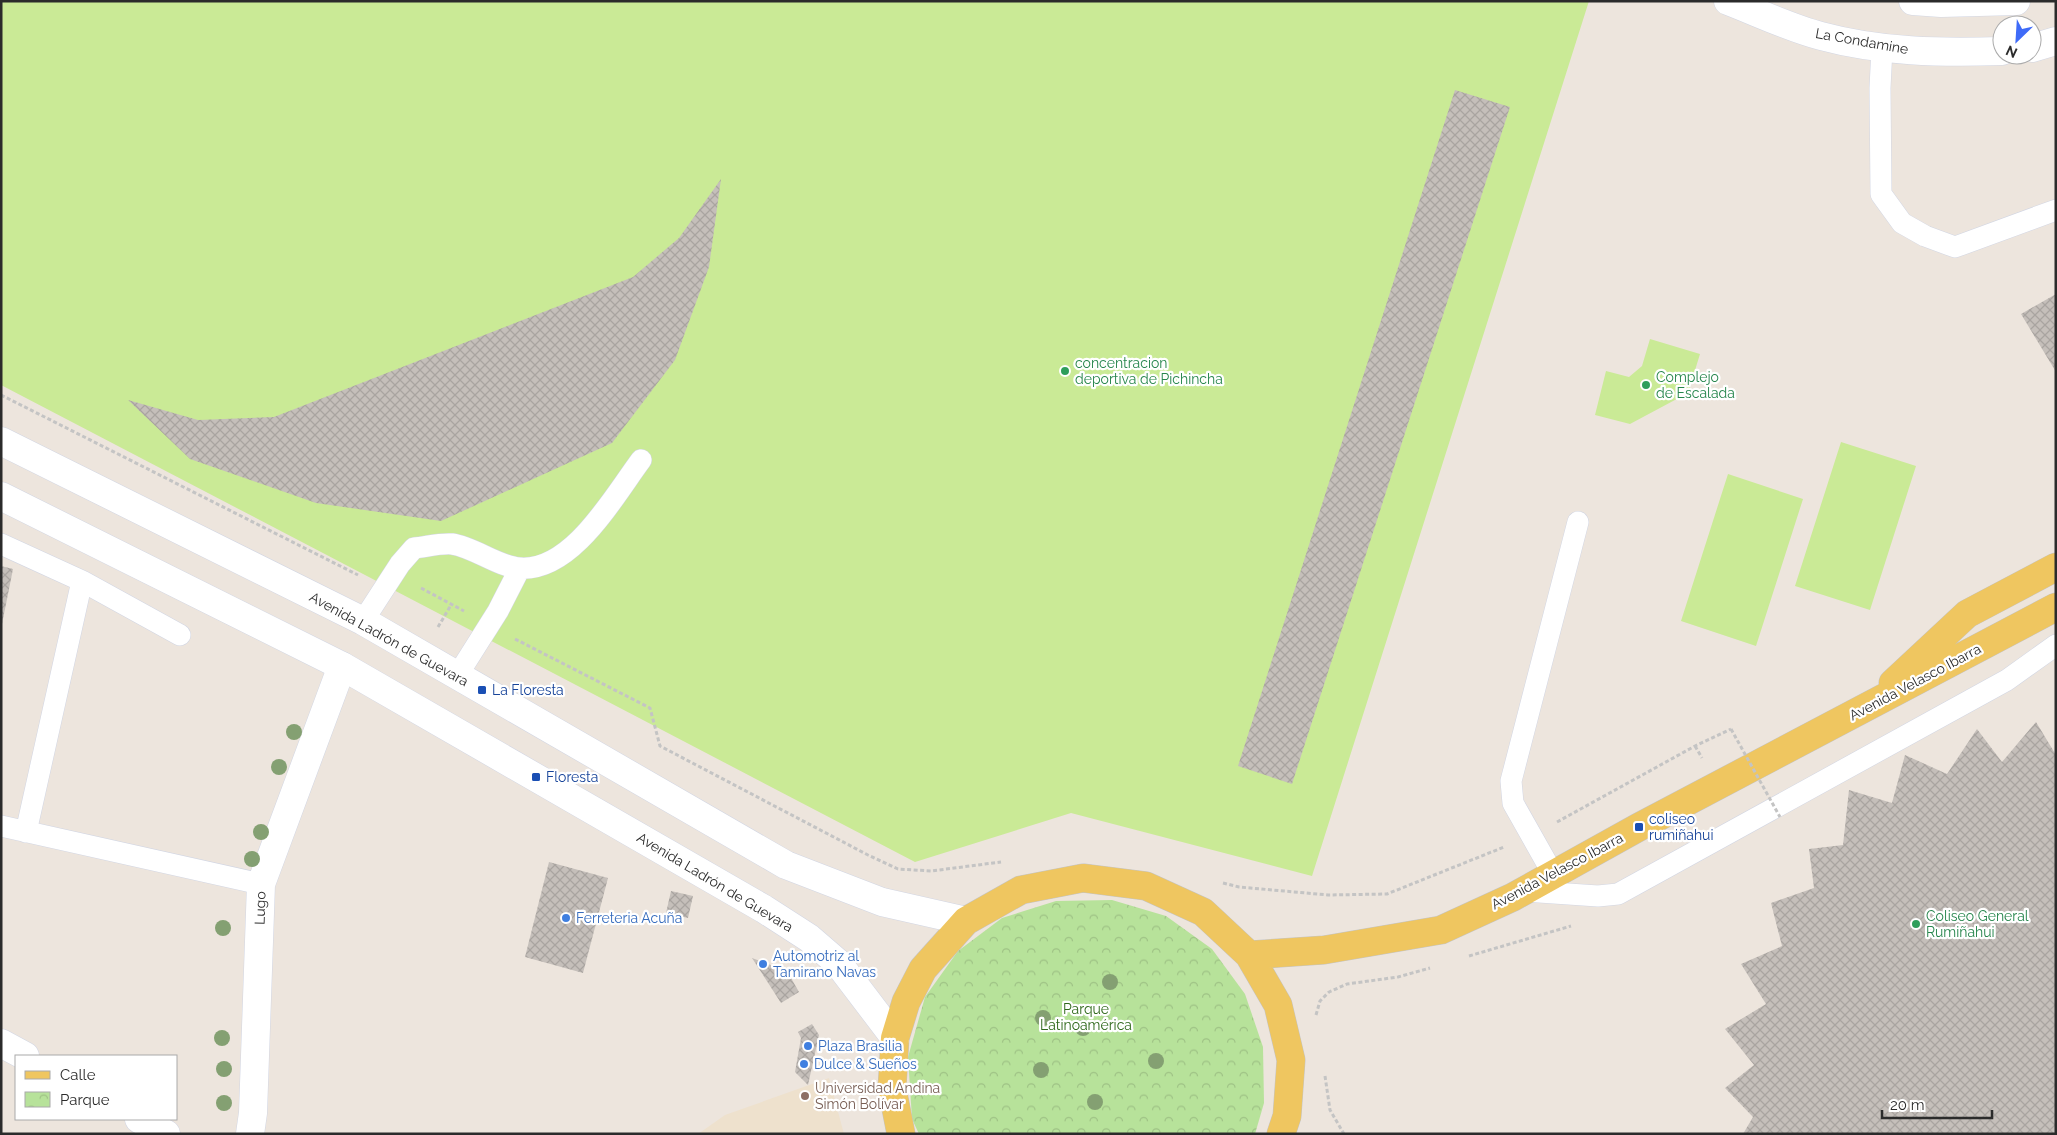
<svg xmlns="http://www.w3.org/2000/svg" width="2057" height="1135" viewBox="0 0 2057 1135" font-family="Raleway,sans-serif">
	<defs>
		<pattern id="park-crowns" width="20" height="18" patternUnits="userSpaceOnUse" patternTransform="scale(1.25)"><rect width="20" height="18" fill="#b7e29a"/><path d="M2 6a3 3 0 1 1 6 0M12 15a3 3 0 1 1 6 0" fill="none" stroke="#9ec285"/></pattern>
		<pattern id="building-cross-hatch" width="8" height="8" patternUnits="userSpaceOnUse" patternTransform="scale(1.25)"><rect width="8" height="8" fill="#c5bfba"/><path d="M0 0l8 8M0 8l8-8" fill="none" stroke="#a9a4a0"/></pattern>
	</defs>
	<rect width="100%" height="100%" fill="#ede5dd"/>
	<path fill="#eee1cd" d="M829,1078l15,56h-146l27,-19z"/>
	<path fill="url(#park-crowns)" d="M1112,900l54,16 46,33 33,45 18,53 1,56 -9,31h-336l-7,-15 -4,-62 17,-60 33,-46 44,-33 54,-17z"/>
	<path fill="#caea96" d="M1,1h1588l-277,875 -241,-63 -156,49 -914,-477z
		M1650,339l50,15 -12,39 -58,31 -35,-9 11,-44 23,6 13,-11z
		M1841,442l75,24 -46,144 -75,-24z
		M1728,474l75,25 -47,147 -75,-25z"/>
	<path fill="url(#building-cross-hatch)" d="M1455,90l55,17 -218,677 -54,-18z
		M721,179l-12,88 -34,93 -63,83 -171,78 -125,-18 -126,-44 -62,-59 70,20 76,-3 359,-140 46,-39z
		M2056,294v78l-35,-58z
		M1,566l12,3 -11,55h-1z
		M2036,722l20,33v379h-313l10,-17 -28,-29 29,-23 -29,-36 41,-25 -25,-40 41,-18 -11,-43 43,-15 -5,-39 34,-4 6,-55 43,13 13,-48 42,19 30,-45 25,33z
		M549,862l59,16 -25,95 -58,-16z
		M671,891l22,5 -5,22 -22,-5z
		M752,958l35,13 12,21 -18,11z
		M812,1024l7,11 -11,50 -13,-13 6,-34 -3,-6z"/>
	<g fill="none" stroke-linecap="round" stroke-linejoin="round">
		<g stroke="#d2d6e3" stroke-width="22">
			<path id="lane" d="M1882,48l-2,40 1,106 21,29 23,13 30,11 101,-37
				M1,544l81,37 98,54
				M363,621l37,-57 14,-16c12,-1 25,-5 38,-4 22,3 46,23 68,24 52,4 94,-72 121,-108
				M457,676l41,-65 22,-43
				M1,826l260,58
				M26,832l56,-251
				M1553,874l-40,-71 -2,-22 67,-259
				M1523,891l75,5 20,-2 389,-214 49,-35"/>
		</g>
		<g stroke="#d2d6e3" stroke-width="29">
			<path id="street" d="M1728,1c31,12 62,27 93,35 59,16 120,17 181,15
				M1913,1l28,2 75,-2
				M2032,48l24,-7
				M1,1043l24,13
				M139,1119l27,15
				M250,1134l3,-21 8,-229 81,-218"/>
		</g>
		<g stroke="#d2d6e3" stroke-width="29">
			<path id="secondary" d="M1,441l362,180 423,244 96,37 84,19
				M1,496l341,170 422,243 45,29 29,25 57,75"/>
		</g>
		<g stroke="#c4c4c4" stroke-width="29">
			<path id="primary" d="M1893,683l74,-69 89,-47
				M1249,955l75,-5 117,-20 72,-33 126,-70 417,-220
				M901,1134l-9,-46 3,-50 11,-36 17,-33 43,-48 55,-31 62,-12 63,8 57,26 46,43 29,50 13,55 -4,56 -6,18"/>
		</g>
		<path stroke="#c4c4c4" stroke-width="3" stroke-dasharray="4 2.5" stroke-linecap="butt" d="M1,395l357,180
			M421,588l43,23
			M438,627l13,-22
			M515,639l135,69 10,38 208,109 30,14 33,2 70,-9
			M1695,746l7,12
			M1557,822l138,-76 36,-17
			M1223,883l16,4 89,8 59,-1 117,-47
			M1469,956l102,-30
			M1316,1015l4,-14 9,-9 18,-8 51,-7 32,-9
			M1325,1076l5,34 14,24"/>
		<use href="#lane" stroke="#fff" stroke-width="21"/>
		<use href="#street" stroke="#fff" stroke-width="28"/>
		<use href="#secondary" stroke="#fff" stroke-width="28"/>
		<use href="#primary" stroke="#efc660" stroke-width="28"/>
		<path stroke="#c4c4c4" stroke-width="3" stroke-dasharray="4 2.5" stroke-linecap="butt" d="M1731,729l49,88"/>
	</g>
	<g fill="#84a072">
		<circle cx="294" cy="732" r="8"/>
		<circle cx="279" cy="767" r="8"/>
		<circle cx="261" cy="832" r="8"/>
		<circle cx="252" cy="859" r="8"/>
		<circle cx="223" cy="928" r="8"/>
		<circle cx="1110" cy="982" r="8"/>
		<circle cx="1043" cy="1018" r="8"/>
		<circle cx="1083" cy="1028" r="8"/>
		<circle cx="222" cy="1038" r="8"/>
		<circle cx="1156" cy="1061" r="8"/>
		<circle cx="224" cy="1069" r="8"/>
		<circle cx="1041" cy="1070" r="8"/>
		<circle cx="1095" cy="1102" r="8"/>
		<circle cx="224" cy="1103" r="8"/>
	</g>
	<g fill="#2e9e5b" stroke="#fff" stroke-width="2">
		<circle cx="1065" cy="371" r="5"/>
		<circle cx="1646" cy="385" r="5"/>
		<circle cx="1916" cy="924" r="5"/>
	</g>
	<g fill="#1a4fb4" stroke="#fff" stroke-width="2">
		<rect x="477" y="685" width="10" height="10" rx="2.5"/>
		<rect x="531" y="772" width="10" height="10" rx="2.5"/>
		<rect x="1634" y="822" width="10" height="10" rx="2.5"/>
	</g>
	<g fill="#3f7fe0" stroke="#fff" stroke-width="2">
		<circle cx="566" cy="918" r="5"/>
		<circle cx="763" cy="964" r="5"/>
		<circle cx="808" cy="1046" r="5"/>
		<circle cx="804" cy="1064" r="5"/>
	</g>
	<circle fill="#8d6e63" stroke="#fff" stroke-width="2" cx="805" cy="1096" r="5"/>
	<g text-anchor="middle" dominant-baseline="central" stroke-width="4.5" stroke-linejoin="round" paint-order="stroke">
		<g font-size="14" fill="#2b2b2b" stroke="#fff">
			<text transform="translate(1862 41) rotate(10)">La Condamine</text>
			<text transform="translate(389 639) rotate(29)">Avenida Ladrón de Guevara</text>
			<text transform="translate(1915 682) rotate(-28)">Avenida Velasco Ibarra</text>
			<text transform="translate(1557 871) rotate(-28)">Avenida Velasco Ibarra</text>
			<text transform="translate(715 882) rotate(31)">Avenida Ladrón de Guevara</text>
			<text transform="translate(260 908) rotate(-88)">Lugo</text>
		</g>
		<g font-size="14" fill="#27864d" stroke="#fff" text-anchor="start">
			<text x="1075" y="363">concentracion<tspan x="1075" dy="16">deportiva de Pichincha</tspan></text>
			<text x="1656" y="377">Complejo<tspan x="1656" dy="16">de Escalada</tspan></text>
			<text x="1926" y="916">Coliseo General<tspan x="1926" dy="16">Rumiñahui</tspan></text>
		</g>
		<g font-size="14" fill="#164399" stroke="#fff" text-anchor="start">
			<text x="492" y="690">La Floresta</text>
			<text x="546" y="777">Floresta</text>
			<text x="1649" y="819">coliseo<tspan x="1649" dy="16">rumiñahui</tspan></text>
		</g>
		<g font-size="14" fill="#366cbe" stroke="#fff" text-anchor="start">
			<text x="576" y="918">Ferreteria Acuña</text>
			<text x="773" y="956">Automotriz al<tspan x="773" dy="16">Tamirano Navas</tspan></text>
			<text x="818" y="1046">Plaza Brasilia</text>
			<text x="814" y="1064">Dulce &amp; Sueños</text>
		</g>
		<g font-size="14" fill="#2f681b" stroke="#fff">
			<text x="1086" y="1009">Parque<tspan x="1086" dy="16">Latinoamérica</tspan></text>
		</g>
		<g font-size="14" fill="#785e54" stroke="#fff" text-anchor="start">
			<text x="815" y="1088">Universidad Andina<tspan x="815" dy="16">Simón Bolívar</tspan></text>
		</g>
	</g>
	<rect width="2057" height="1135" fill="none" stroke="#2b2b2b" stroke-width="5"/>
	<rect x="15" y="1055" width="162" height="65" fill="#ffffff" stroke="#aaaaaa"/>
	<rect x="25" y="1071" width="25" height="8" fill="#efc660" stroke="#aaaaaa"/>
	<text x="60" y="1080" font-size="15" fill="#2b2b2b">Calle</text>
	<rect x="25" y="1092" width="25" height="15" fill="url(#park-crowns)" stroke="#aaaaaa"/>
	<text x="60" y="1105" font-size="15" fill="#2b2b2b">Parque</text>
	<g transform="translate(2017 40) rotate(205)"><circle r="24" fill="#ffffff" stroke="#aaaaaa"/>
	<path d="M0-4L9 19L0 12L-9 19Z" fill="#3f6bf8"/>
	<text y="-8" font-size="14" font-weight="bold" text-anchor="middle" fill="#2b2b2b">N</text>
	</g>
	<path d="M1882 1110v8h110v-8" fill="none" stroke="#2b2b2b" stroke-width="2.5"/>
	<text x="1890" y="1110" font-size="15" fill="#2b2b2b" stroke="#ffffff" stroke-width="4" paint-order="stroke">20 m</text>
</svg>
